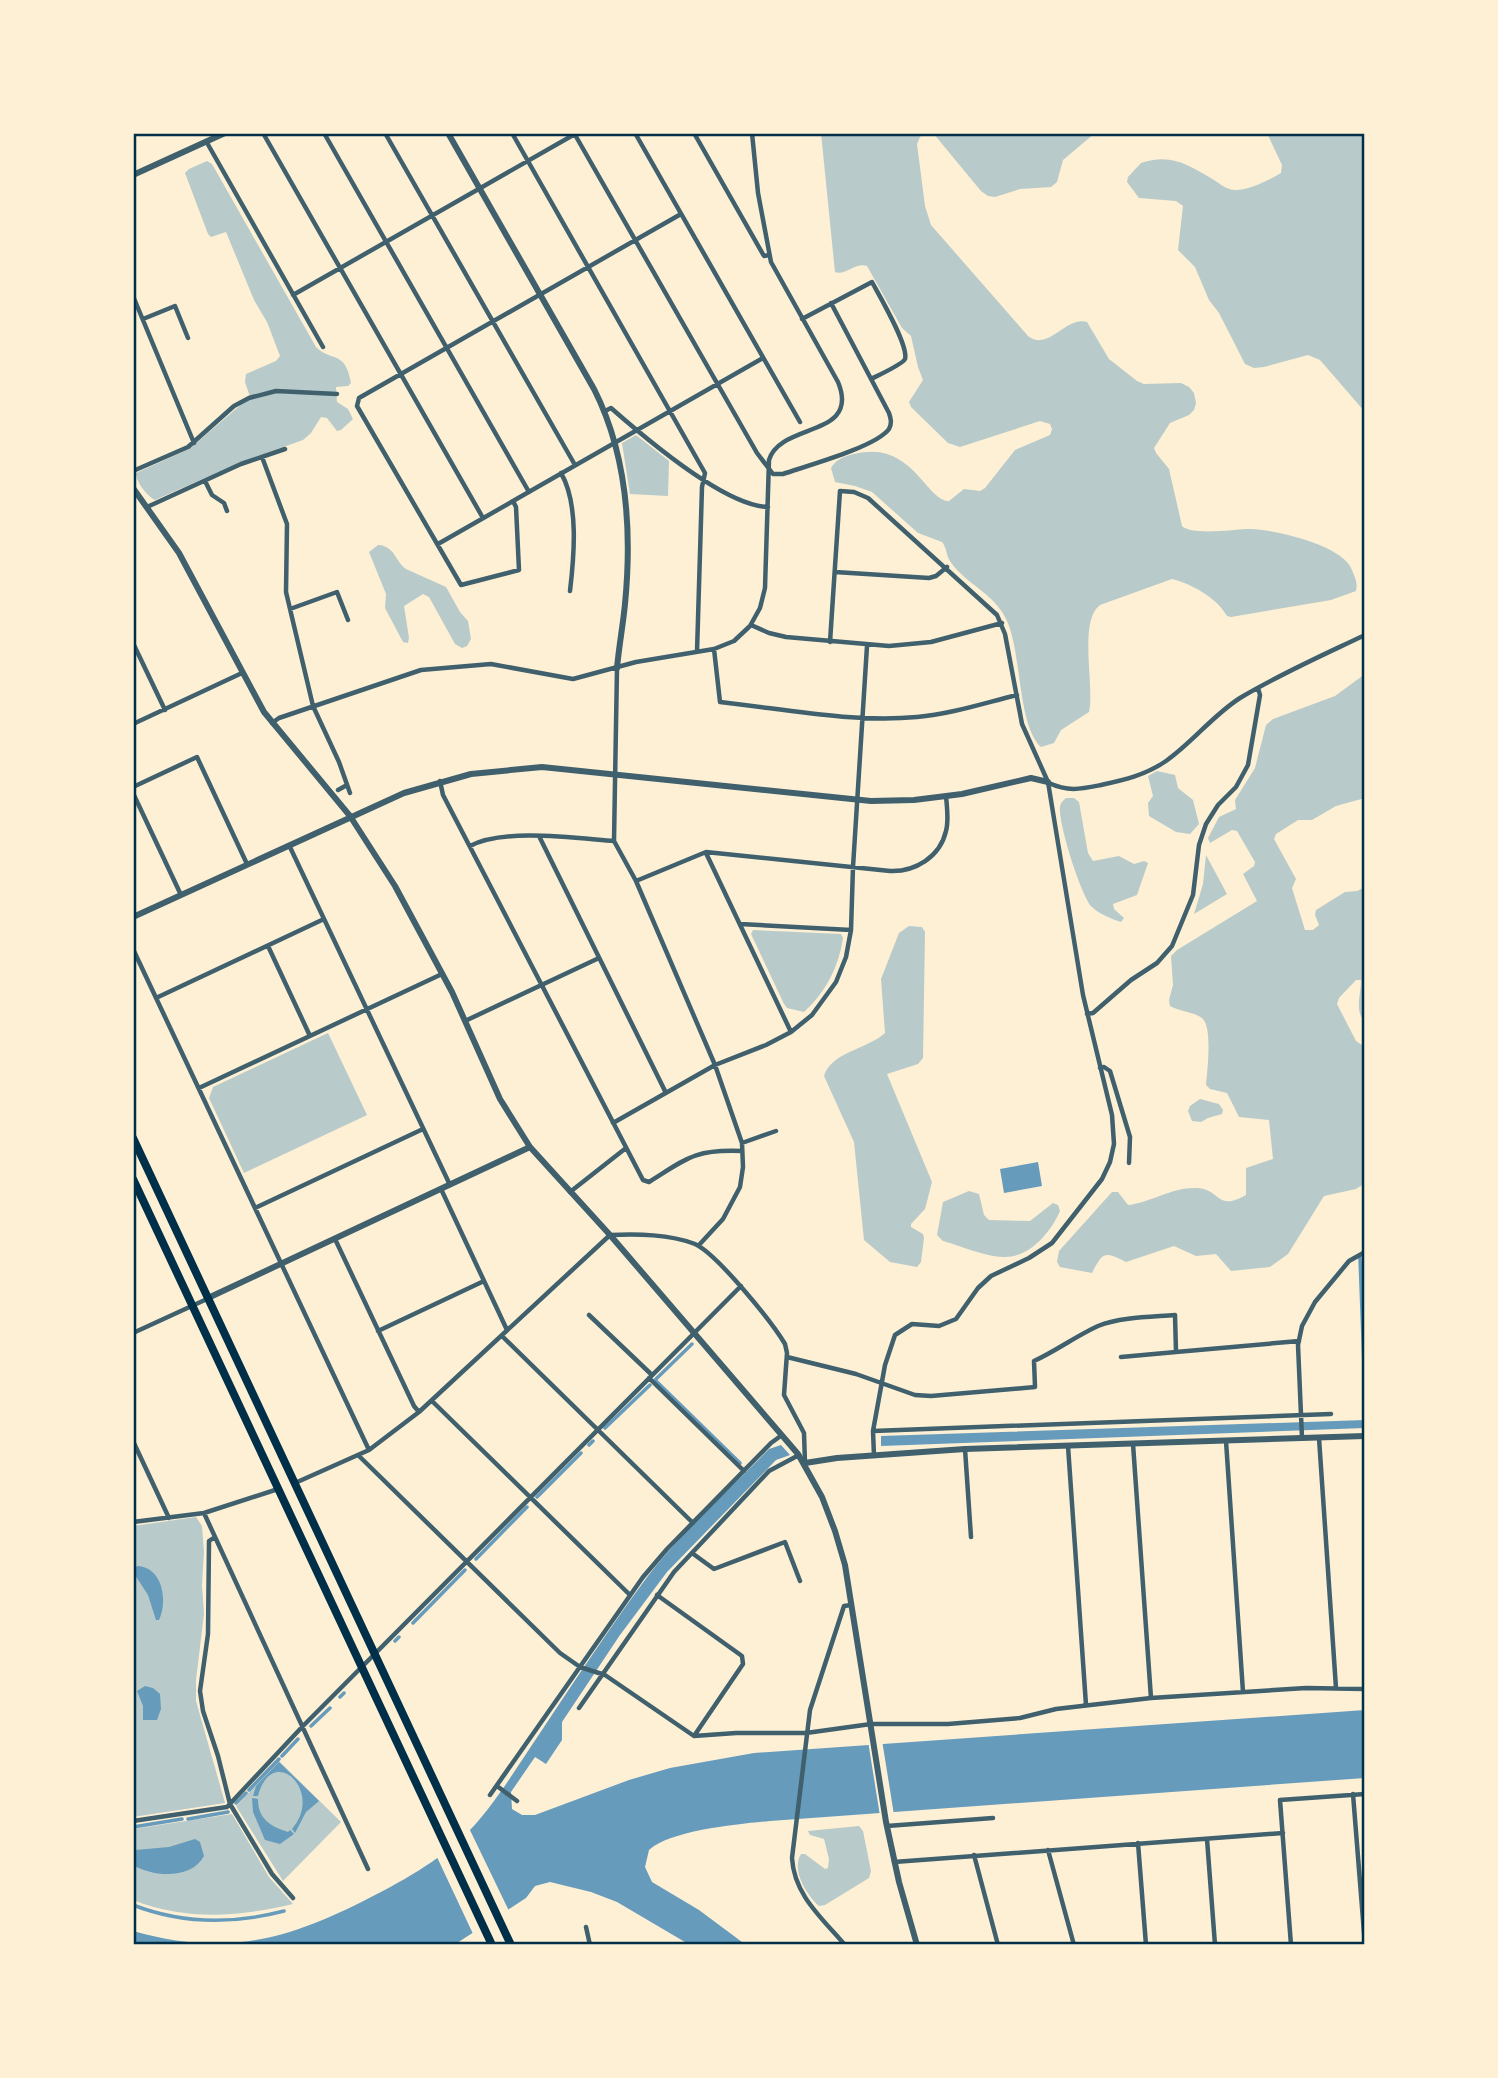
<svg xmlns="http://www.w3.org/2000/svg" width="1498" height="2078" viewBox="0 0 1498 2078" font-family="Ubuntu,sans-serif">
	<rect width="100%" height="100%" fill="#fdf0d5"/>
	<path fill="#b9caca" d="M821,133h103l-4,4 -3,7 8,62 6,19 97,111c21,16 37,-20 59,-14l22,37 28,22 7,3 37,-1 8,4 5,6 2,10 -2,7 -5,5 -19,8 -16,25 2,5 13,16 13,57c10,10 53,3 69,3 25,1 92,16 101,41 3,8 6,13 4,21l-25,9 -100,17 -4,-1c-10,-18 -35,-32 -55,-37l-72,26c-22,16 -5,82 -11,107l-28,18 -7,13 -13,4c-24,-22 -19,-97 -35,-128 -12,-26 -42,-36 -56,-58 -4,-6 -3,-13 -8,-19l-24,-9 -46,-41 -17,-6 -20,-4 -4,-14c5,-9 14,-12 23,-14 58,-15 72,47 95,47l15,-12 16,2 5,-3 30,-38 35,-15 2,-6 -2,-5 -10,-3 -80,26 -12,-4 -37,-36 -2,-5 14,-22 -5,-13 -7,-31 -9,-8 -35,-62c-12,-4 -21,10 -32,6z
		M933,133h162l-32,27 -6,22 -6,5 -31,2 -25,8 -7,-1 -7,-5z
		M1267,133h98v279l-45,-52 -12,-5 -44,12 -10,1 -9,-4 -26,-51 -10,-13 -14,-33 -17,-17 5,-44 -7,-5 -37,-3 -12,-16 1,-5 13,-14c31,-10 47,2 73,17 6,4 12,9 20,10 14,1 35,-10 47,-17l1,-8z
		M207,161l5,3 104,183c16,16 29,2 35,36l-3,3 -12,1 1,15 11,7 5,10 -12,11 -4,1 -10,-13 -6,-1 -10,16 -8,7 -62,22 -86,38c-8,-4 -19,-18 -19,-27l53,-24 61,-52 -5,-15 1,-8 30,-13 4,-5 -13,-34 -13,-22 -28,-68 -15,5 -3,-3 -23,-61 4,-4z
		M636,435l33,26 -1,35 -38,-2 -8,-51z
		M378,545c17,1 17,16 28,24l40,18 14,25 8,9 3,18 -4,7 -5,2 -7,-4 -26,-47 -6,-3 -19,12 5,32 -1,5 -5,-1 -18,-34 1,-14 -17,-42z
		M1365,674v124l-29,8 -24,14h-14l-22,14 -2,5 22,40 -4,9 13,42h8l6,-5 -4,-10 1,-5 29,-18 12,-1 8,-4v136c-11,-14 -4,-27 -4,-43h-5l-17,18 -2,6 19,37 9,6v136l-9,6 -32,7 -36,58 -18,13 -39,4 -15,-17 -20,2 -22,-10 -48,16c-22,-11 -23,-10 -34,11l-32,-6 -3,-5 2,-11 53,-59h6l10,13c24,-3 44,-18 69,-17 24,1 19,24 49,7v-27l27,-9 -4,-39 -30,-3 -12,-24 -17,-4 -4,-4c1,-13 7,-58 -4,-67 -8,-6 -23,-7 -32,-12l-1,-6 4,-15 -2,-29 6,-6 80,-49 -14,-27 11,-8 1,-4 -18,-31 -5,-1 -22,13 -2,-5 11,-21 17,-8 -1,-9 20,-32 11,-43 7,-6 62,-23z
		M1157,771l18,4 3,13 15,12 6,24 -9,10 -14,-2 -27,-16 -1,-13 5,-7 -5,-20z
		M1066,798h8l5,4 9,51 5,8 26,-5 15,8 10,-3 4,2 -11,32 -24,9 1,5 10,9 -3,4c-9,-3 -22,-8 -29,-15 -11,-11 -34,-85 -32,-100 1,-5 2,-5 6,-9z
		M1206,855l21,39 -33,20 9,-30z
		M909,926l13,1 3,5 -2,126 -5,6 -31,10 45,108 -7,27 -14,15v3l12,7 1,4 -3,24 -4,5 -27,-5 -26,-22 -10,-98 -30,-66c7,-24 44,-27 61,-43l-4,-54 18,-46z
		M753,930l88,4 2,4c-4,28 -17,54 -39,74l-17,-4 -3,-4 -33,-70z
		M328,1033l39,82 -123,58 -35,-75 4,-11z
		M1200,1099l19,5 4,6 -1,4 -14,4 -7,4 -9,-1 -4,-10 2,-5z
		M969,1191l10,3 5,21 5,5 41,1 23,-18 5,2 2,6c-9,21 -31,48 -58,46 -19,-1 -41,-11 -59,-16l-6,-6 6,-33z
		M196,1517l6,9 2,26 -2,33 2,29 -8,66v21l29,102 -92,14v-291z
		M279,1761l62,61 -58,59 -47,-75z
		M232,1814l37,63 24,27c-54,13 -107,17 -160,-4v-71z
		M859,1826l4,5 8,40 -2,7 -44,27 -6,1c-13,-12 -28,-36 -18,-52h4l20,15 3,-1 1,-9 -5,-20 -14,-4 -2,-4z"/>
	<path fill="#669bbc" d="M1038,1162l4,24 -38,7 -4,-24z
		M1365,1420v8l-484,18v-10z
		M781,1445l9,10 -14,5 -109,112 -47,63 -58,87v18l-16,24 -11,-7 -24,35 1,17 10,6h13l94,-35 41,-12 84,-15 611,-43v68l-595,43c-30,3 -99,9 -121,29l-4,17 7,15 47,28 47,35h-56l-73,-43 -26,-10 -41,-10 -15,4 -9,12 -72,47h-321v-14c96,27 158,8 244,-37 37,-19 75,-42 102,-74 23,-27 41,-58 61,-87 34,-51 68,-103 105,-153 33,-45 84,-90 124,-131z
		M137,1566c26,1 31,35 22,54h-3l-8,-25 -15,-23z
		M145,1686l8,2 7,6 1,15 -4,11h-14v-14l-6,-15z
		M279,1762l40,39 -13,11 -11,21 -3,-4c33,-38 -20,-87 -34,-33h-5l3,-10z
		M252,1798l6,1c0,20 12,27 30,33l2,-2 4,4 -14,10 -15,-4 -12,-28z
		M195,1839l5,3 4,14c-13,24 -51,21 -71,9l2,-15 34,-3z"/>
	<path fill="#fdf0d5" d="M882,1740l12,75 -14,1 -12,-75z
		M468,1826l42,87 -36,23 -38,-81z"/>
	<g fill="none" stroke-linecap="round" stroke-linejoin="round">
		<path stroke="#669bbc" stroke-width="3.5" d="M1360,1258l5,135
			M656,1379l36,-35
			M655,1380l85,83
			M605,1428l45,-43
			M589,1445l4,-4
			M537,1497l44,-44
			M476,1559l51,-52
			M413,1623l52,-53
			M395,1641l4,-4
			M340,1697l4,-4
			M311,1726l19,-18
			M282,1756l16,-17
			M249,1790l30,-31
			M236,1803l10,-10
			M188,1819l40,-7
			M133,1827l49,-8
			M133,1905c49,19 101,19 151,6"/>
		<path stroke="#3f606c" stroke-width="4.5" d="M263,133l220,385
			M324,133l205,359
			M385,133l190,332
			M512,133l193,340 -3,14 -5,165
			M574,133l183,320 16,21h10c23,-8 93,-27 106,-45 3,-6 2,-10 0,-16l-58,-110
			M635,133l165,289
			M694,133l70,123 5,-1
			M206,141l117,206
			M293,295l282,-161
			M133,296l61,147
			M143,319l32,-13 13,32
			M802,319l70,-37c7,13 37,64 33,77 -2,5 -28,17 -34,20
			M605,411l6,-3c33,29 113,98 157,99
			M262,457l25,67 -1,68 27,114 26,56 11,31
			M133,471l55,-24 46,-41 15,-8 27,-7 61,3
			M561,473c18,31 13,84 9,118
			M205,481l7,14 12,8 3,8
			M513,501l3,6 3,63 -58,15 -104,-179 2,-8 322,-184
			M147,507l94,-43 44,-15
			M438,544l325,-186
			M835,572l94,6 7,-2 11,-9
			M290,609l47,-17 11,28
			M751,625l18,8 17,4 103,9 42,-4 71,-19
			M830,642l10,-151 14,1 14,6 129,117 8,19 17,90 26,58 35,213 29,120 2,29 -4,18 -8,17 -50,64 -23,15 -38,18 -13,12 -22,31 -17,7 -27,-2 -17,11 -10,30 -12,66 1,25
			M133,643l32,67
			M714,649l6,53c64,7 132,21 197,15 34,-3 67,-14 100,-22
			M617,668l-3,173 22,40 79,184 27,78 1,24 -3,20 -17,32 -24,26
			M272,723l7,-5 142,-48 70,-6 82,15 63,-17 78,-13 20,-8 16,-15 10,-18 5,-20 4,-128c11,-38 92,-22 69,-78l-67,-120 -13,-69 -6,-60
			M133,724l109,-51
			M440,781l3,14 200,385 6,2c38,-24 46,-33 93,-31
			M1049,783c19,9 32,6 52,2 23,-5 45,-10 65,-24 27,-19 46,-45 74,-63 40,-24 83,-43 125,-63
			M133,787l64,-30 50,107
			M338,790l9,-5
			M133,793l48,102
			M539,836l127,257
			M289,845l161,340
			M470,846c34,-18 105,-8 144,-5
			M706,853l85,179
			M636,881l70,-29 184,19c25,1 50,-14 56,-40 3,-11 1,-23 0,-35
			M740,924l111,6
			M268,946l42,90
			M133,949l236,501
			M156,998l168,-79
			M1087,1014l6,-1 38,-33 26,-17 15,-17 21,-51 6,-50 7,-21 12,-19 18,-18 12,-22 12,-70 -2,-7
			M465,1021l134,-63
			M1100,1068l4,-1 6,4 20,66 -1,26
			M199,1088l243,-114
			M613,1123l102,-58 51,-20 25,-13 21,-17 24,-33 10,-25 5,-27 2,-63 14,-221
			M742,1143l34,-12
			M441,1189l66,141
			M570,1192l56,-44
			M255,1208l168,-79
			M335,1239l79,167 5,6
			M589,1315l63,60
			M378,1331l106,-50
			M133,1333l74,-34
			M502,1336l191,187
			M787,1357l69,17 59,21 16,1 104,-9 -1,-26c22,-10 42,-25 64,-35 23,-9 52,-9 77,-11l1,37 123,-11
			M1121,1357l55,-5
			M649,1378l95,93
			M432,1401l198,194
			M873,1431l458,-17
			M1302,1438l-4,-93 4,-19 13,-24 34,-41 16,-9
			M1319,1438l17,250
			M133,1441l36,77
			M1226,1441l17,251
			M1133,1444l18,254
			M1068,1446l18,259
			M965,1449l6,88
			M359,1456l201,197 20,14 25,8 89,61 42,-3h70l65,-9h77l72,-6 36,-9 95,-11 155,-10 59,1
			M295,1483l74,-33 50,-38 191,-177c28,-1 59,-1 85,9 22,10 77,78 90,100l2,9 -3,42 20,38 1,30
			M204,1513l164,356
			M133,1522l71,-9 74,-24
			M215,1537l-6,4 -1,93 -8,57 3,20 15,45 12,48 42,70 21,24
			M692,1553l22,16 71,-27 15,39
			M657,1595l85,61 1,8 -49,72
			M579,1708l95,-136 95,-101 30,-16
			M497,1786l20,15
			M1353,1794l12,151
			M490,1795l153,-218 24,-28 104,-106 11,-8
			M133,1821l94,-14 75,-80 439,-441
			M887,1826l106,-8
			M1207,1839l8,106
			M1138,1843l8,102
			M1048,1850l26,95
			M974,1855l24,90
			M894,1862l389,-29
			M586,1927l4,18
			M845,1945c-23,-27 -51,-50 -53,-87l18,-148 34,-104 7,-1
			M1291,1945l-11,-145 85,-6"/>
		<path stroke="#3f606c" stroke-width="6" d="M448,133l146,256c33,65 38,143 31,215 -2,21 -6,42 -8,64
			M133,175l92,-42
			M133,488l46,65 85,159 86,104 45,70 57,106 48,107 30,48 80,88 188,219 24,43 13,34 10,34 41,257 13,60 18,63
			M133,917l271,-124 67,-19 71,-7 329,34 43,-1 48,-6 69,-16 17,4
			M208,1298l322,-151
			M805,1463l32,-5 128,-9 400,-13"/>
		<path stroke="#003049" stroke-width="8" d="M133,1138l378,807
			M133,1179l359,766"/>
	</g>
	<rect width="1498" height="2078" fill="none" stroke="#fdf0d5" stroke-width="270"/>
	<rect x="135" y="135" width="1228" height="1808" fill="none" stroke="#003049" stroke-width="2.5"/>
</svg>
